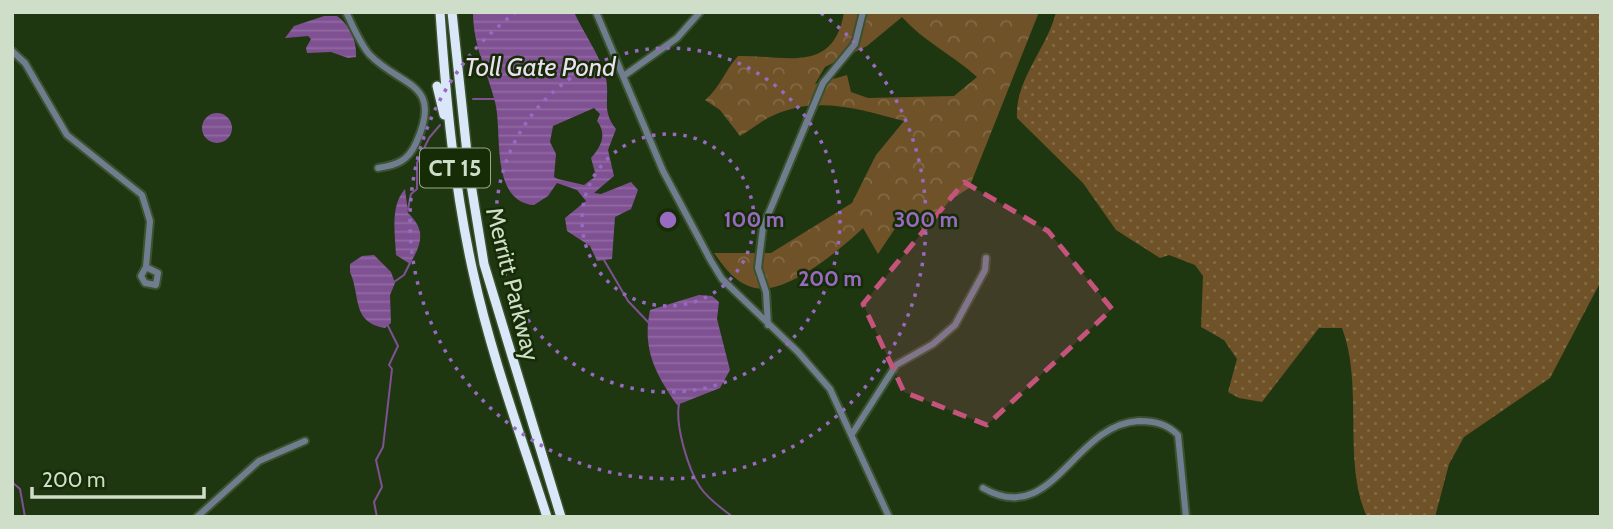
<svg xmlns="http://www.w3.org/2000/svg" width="1613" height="529" viewBox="0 0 1613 529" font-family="Cabin,sans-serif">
	<defs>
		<pattern id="grass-dots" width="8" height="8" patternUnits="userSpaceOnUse" patternTransform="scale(1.75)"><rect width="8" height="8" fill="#6f5227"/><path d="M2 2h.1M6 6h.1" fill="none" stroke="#826a45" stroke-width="1.8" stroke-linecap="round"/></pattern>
		<pattern id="forest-crowns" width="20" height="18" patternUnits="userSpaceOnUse" patternTransform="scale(1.75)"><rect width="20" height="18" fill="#6f5227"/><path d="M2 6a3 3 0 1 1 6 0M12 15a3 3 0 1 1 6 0" fill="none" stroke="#826a45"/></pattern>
		<pattern id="water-rules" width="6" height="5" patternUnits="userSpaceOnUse" patternTransform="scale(1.75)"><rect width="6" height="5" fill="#7f5193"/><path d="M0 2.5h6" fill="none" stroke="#906aa1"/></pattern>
	</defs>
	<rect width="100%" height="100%" fill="#1f3711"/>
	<path fill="url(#grass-dots)" d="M1056,12h545v269l-51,97 -86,59 -15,27 -14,53h-68c-25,-54 -3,-132 -25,-189h-23l-57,74 -23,-4 -11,-6 9,-33 -13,-19 -23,-13 2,-51 -8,-11 -26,-10 -9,3 -44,-28 -33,-47 -66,-65c-2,-39 30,-69 39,-106z"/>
	<path fill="url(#forest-crowns)" fill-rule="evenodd" d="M844,12h195l-70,176 -20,13 -26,33 -6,-19 -21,12 -18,27 -15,-26c-22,21 -76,67 -108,60 -20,-5 -30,-20 -41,-35h57l81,-50 24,-48 28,-34c-45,-12 -88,-26 -132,-5 -11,5 -21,14 -32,20l-20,-26 -15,-10c15,-12 20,-30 33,-44 47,-1 96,19 106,-44zM902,17c21,24 51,38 75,60l-23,19 -86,2 -17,-6 -4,-17 -32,9 10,-17 42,-21z"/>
	<path fill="url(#water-rules)" fill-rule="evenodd" d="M473,12h101c8,18 28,47 32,66 4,22 -5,32 10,51l-8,21 6,26 -20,17 7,1 30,-12 7,8 -7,19 -16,8 -3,42 -15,2 -7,-15 -23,-15 -2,-13 21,-17 -9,-11 -20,-7 -9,13 -14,9c-45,-4 -31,-74 -39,-103 -8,-32 -22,-56 -22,-90zM594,108l6,6 -3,7c11,14 3,27 -6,37l5,18 -12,9 -26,-6 -4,-2 2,-23 -6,-12 3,-16z
		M324,16h13c13,9 20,25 19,41l-8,1 -17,-6 -24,1 -1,-5 5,-9 -3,-3 -23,2 9,-12z
		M202 128a15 15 0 1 1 30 0a15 15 0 1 1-30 0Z
		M405,189l3,24c18,17 14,30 2,51l-14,-9c-1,-22 -6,-49 9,-66z
		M374,255l17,17 4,11 -5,12 1,28 -6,5c-34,-6 -24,-31 -35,-56v-8l12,-8z
		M699,295l13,1 7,6 -2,17 13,51 -10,18 -43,17c-22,-32 -35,-56 -27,-95z"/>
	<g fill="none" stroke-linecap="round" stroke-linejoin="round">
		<path stroke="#7f5193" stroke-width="2" d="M473,99h23
			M408,209l3,-15 6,-5v-26l12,-25 11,-13
			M604,260l24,41 21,22
			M394,282l10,-7 6,-12
			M679,404c-4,21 9,65 21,83 7,11 22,22 33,30
			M12,482l8,7 5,28
			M377,517l-3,-15 8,-15 -6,-27 7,-13 9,-78 -3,-4 9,-19 -11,-22"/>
		<g stroke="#3b522e" stroke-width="10">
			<path id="minor" d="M346,12c7,14 14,32 24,43 31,32 74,27 46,88 -8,18 -19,22 -38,25
				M596,12l67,159 48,90 11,18 76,73 32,37 59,128
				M12,51l13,12 42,72 75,60 8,26 -4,46 -5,9 4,7 11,2 2,-12 -12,-6
				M625,75l52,-37 23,-26
				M768,325l-2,-33 -8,-24 5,-41 60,-144 32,-39 8,-32
				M852,434l44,-69 37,-21 22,-19 30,-55 1,-12
				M983,488c70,41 90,-64 156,-67 16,0 28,3 39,14l8,82
				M197,517l62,-56 46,-20"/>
		</g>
		<g stroke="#3b522e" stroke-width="12">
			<path id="highway" d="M440,12c6,87 14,175 33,260 18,83 48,164 74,245
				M452,12l17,160 15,92 77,253
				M437,86l7,29"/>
		</g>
		<use href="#minor" stroke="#6f7d8e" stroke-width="6"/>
		<use href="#highway" stroke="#dae7f8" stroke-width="9"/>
	</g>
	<path fill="#c6537c" fill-opacity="0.2" stroke="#c6537c" stroke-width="5" stroke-dasharray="14 9" stroke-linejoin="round" d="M964,182l84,49 64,78 -125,116 -83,-33 -41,-88z"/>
	<g fill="none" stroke="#986ac2" stroke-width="3.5" stroke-dasharray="3.5 7">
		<circle cx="668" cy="220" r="86"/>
		<circle cx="668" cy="220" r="172"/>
		<path d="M821 13A258 258 0 1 1 515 13"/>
	</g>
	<g text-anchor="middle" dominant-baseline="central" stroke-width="5" stroke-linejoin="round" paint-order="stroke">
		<rect fill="#162c06" stroke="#98a98e" stroke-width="2" x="420" y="148.5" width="70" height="39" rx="5"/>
		<g font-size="23" font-weight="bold" fill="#cfdec8">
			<text x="455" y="168">CT 15</text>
		</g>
		<g font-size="24" fill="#cfdec8" stroke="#162c06">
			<text transform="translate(513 284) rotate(76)">Merritt Parkway</text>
		</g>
		<g font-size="26" font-style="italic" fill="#ecdff2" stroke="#162c06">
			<text x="540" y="67">Toll Gate Pond</text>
		</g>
	</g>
	<circle cx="668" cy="220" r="10" fill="#986ac2" stroke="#162c06" stroke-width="3.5"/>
	<g font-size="21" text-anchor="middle" font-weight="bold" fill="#986ac2" stroke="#162c06" stroke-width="5" stroke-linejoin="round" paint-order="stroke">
		<text x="754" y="227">100 m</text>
		<text x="926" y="227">300 m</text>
		<text x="830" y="286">200 m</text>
	</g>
	<rect width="1613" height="529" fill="none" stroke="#cfdec8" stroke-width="28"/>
	<path d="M32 487v10h172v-10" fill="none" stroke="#cfdec8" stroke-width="3.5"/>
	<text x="42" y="487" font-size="21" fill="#cfdec8" stroke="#162c06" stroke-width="5" paint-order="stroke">200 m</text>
</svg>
